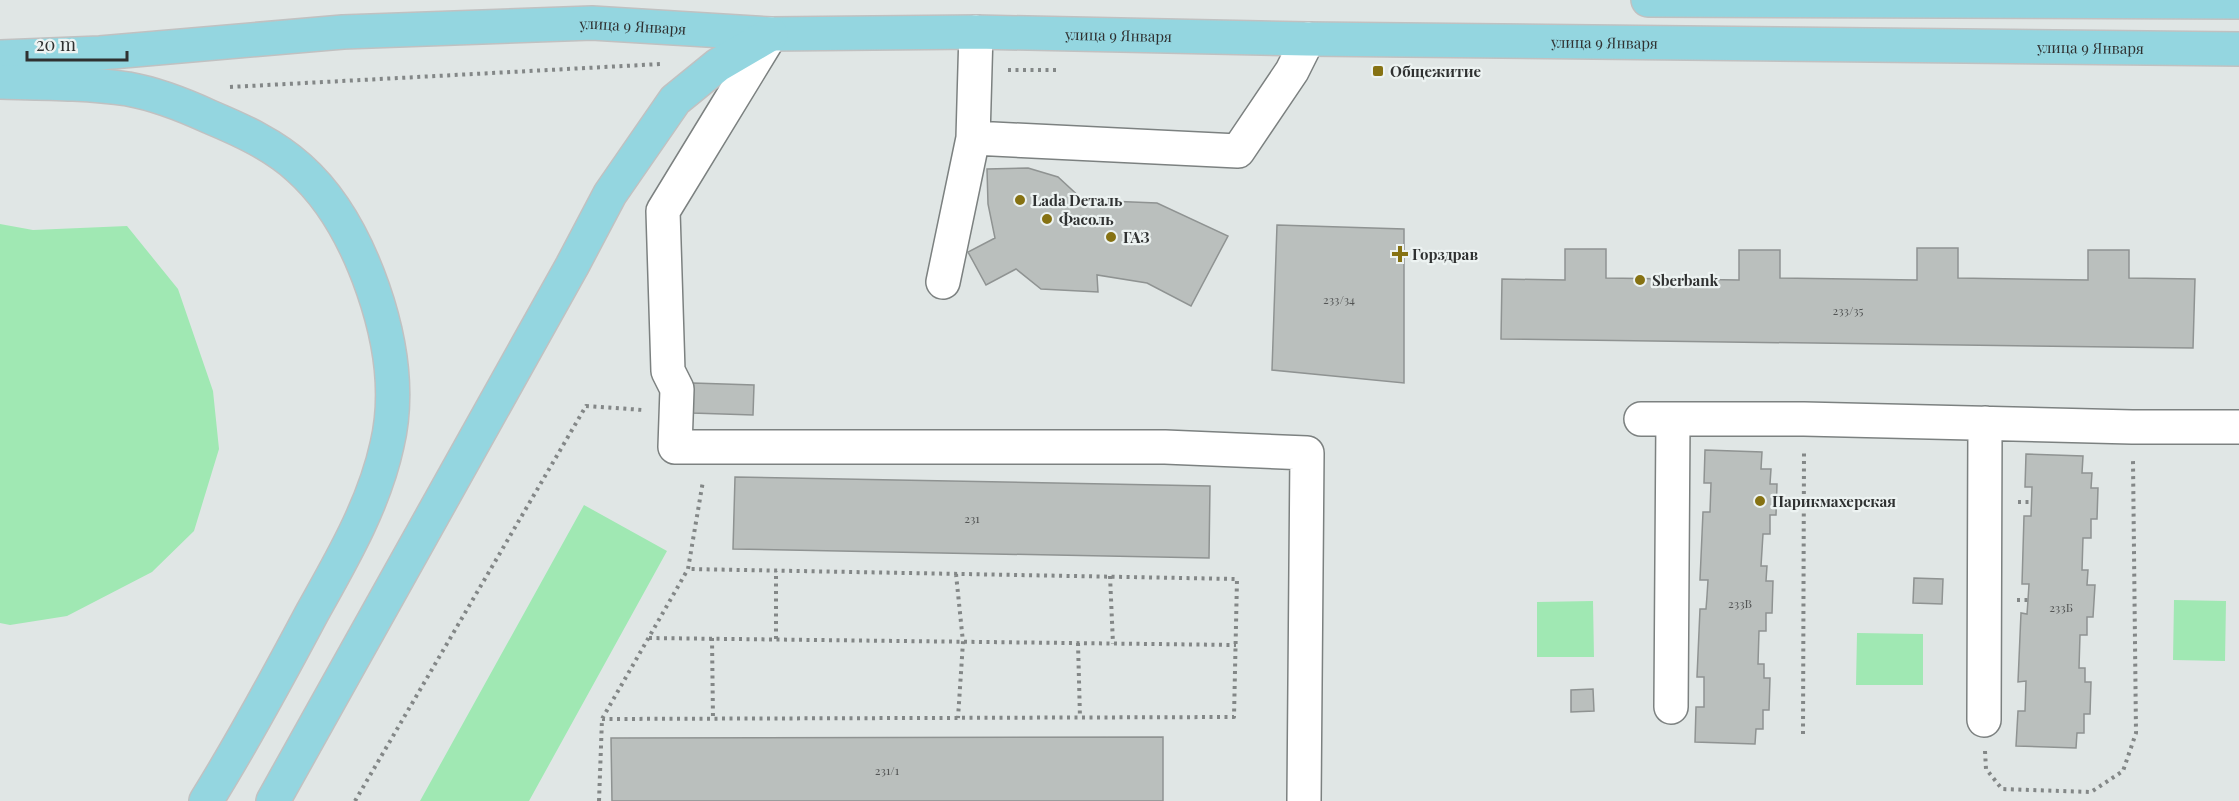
<svg xmlns="http://www.w3.org/2000/svg" width="2239" height="801" viewBox="0 0 2239 801" font-family="'Playfair Display',serif">
	<rect width="100%" height="100%" fill="#e0e6e5"/>
	<path fill="#a0e8b3" d="M0,224l33,6 94,-4 51,63 35,102 6,58 -25,82 -42,41 -85,44 -57,9 -10,-2z
		M584,505l83,46 -138,250h-109z
		M2174,600l52,1 -1,60 -52,-1z
		M1593,601l1,56h-57v-55z
		M1857,633l66,1v51h-67z"/>
	<path fill="#babfbd" stroke="#8f9392" stroke-width="1.5" d="M1028,168l30,9 25,23 74,3 71,33 -37,70 -44,-23 -50,-8 1,17 -57,-3 -25,-20 -30,16 -18,-33 27,-14 -7,-34 -1,-35z
		M1277,225l127,4v154l-132,-13z
		M1917,248h41v30l130,2v-30h41v28l66,1 -2,69 -692,-9 1,-60 63,1v-31h41v29l133,2v-30h41v28l137,2z
		M693,383l61,2 -1,30 -61,-2z
		M1705,450l57,2 -1,17h10l-1,15h7l-1,31h-6v19h-7l-2,32h6l-1,15h7l-1,32h-6v18h-7l-1,33h6v14h6l-1,32h-6v19h-7l-1,15 -60,-2 1,-35h8v-30h-7l3,-68h6l1,-13 1,-16h-8l3,-68h7l1,-29h-7z
		M2026,454l57,2 -1,17h10l-1,15h7l-1,31h-6v19h-8l-1,32h6l-1,15h8l-2,32h-6v18h-7l-1,33h6v14h6l-1,32h-6v19h-7l-1,15 -60,-2 2,-35h7l1,-30 -8,1 3,-69 6,1 1,-14 1,-16h-7l2,-68h7l1,-29h-7z
		M735,477l475,9 -1,72 -476,-9z
		M1914,578l29,1 -1,25 -29,-1z
		M1593,689l1,22 -23,1v-22z
		M1163,737v64h-551l-1,-63z"/>
	<g fill="none" stroke-linecap="round" stroke-linejoin="round">
		<g stroke="#7c8180" stroke-width="36">
			<path id="minor" d="M771,34l-108,177 5,160 9,18 -2,58h490l142,6 -3,348
				M973,138l265,13 54,-80 16,-32
				M943,282l30,-144 3,-106
				M1641,419h163l328,8h107
				M1671,707l2,-287
				M1984,720l1,-297"/>
		</g>
		<g stroke="#c1c1c1" stroke-width="36">
			<g id="major">
				<path d="M1648,0l591,2"/>
				<path id="s1" d="M0,57l100,-4 243,-21 249,-9 179,11 205,-2 332,7 931,10"/>
				<path d="M0,82c42,1 86,1 128,7 28,5 56,16 82,28 31,13 64,28 89,51 35,31 59,78 74,121 17,49 26,105 14,156 -13,60 -46,116 -75,168 -34,64 -68,127 -106,188"/>
				<path d="M273,801l299,-535 38,-72 65,-94 43,-35 53,-31"/>
			</g>
		</g>
		<path stroke="#838787" stroke-width="4" stroke-dasharray="3 4.5" stroke-linecap="butt" d="M1008,70h52
			M230,87l431,-23
			M2018,502h14
			M956,574l7,68 -5,76
			M1110,576l3,68
			M2017,600h11
			M649,638l587,7
			M712,638l1,81
			M776,639v-68
			M1078,643l2,75
			M602,719l632,-2 3,-138 -549,-10
			M1803,734l1,-282
			M1985,751l1,18 16,20 89,3 32,-21 13,-38 -3,-272
			M355,801l231,-395 57,4
			M599,801l3,-82 86,-150 15,-88"/>
		<use href="#minor" stroke="#fff" stroke-width="33"/>
		<use href="#major" stroke="#94d6e0" stroke-width="33"/>
	</g>
	<g fill="#867213" stroke="#edf3f2" stroke-width="2">
		<rect x="1372" y="65" width="12" height="12" rx="3"/>
		<circle cx="1020" cy="200" r="6"/>
		<circle cx="1047" cy="219" r="6"/>
		<circle cx="1111" cy="237" r="6"/>
		<path d="M1397 245h6v6h6v6h-6v6h-6v-6h-6v-6h6z"/>
		<circle cx="1640" cy="280" r="6"/>
		<circle cx="1760" cy="501" r="6"/>
	</g>
	<g text-anchor="middle" dominant-baseline="central" stroke-width="4.5" stroke-linejoin="round" paint-order="stroke">
		<g font-size="12" fill="#525454">
			<text x="1339" y="299">233/34</text>
			<text x="1848" y="310">233/35</text>
			<text x="972" y="518">231</text>
			<text x="1740" y="603">233В</text>
			<text x="2061" y="607">233Б</text>
			<text x="887" y="770">231/1</text>
		</g>
		<g font-size="15" fill="#2f3131" stroke="#edf3f2">
			<text stroke="none"><textPath href="#s1" startOffset="634">улица 9 Января</textPath></text>
			<text stroke="none"><textPath href="#s1" startOffset="1120">улица 9 Января</textPath></text>
			<text stroke="none"><textPath href="#s1" startOffset="1606">улица 9 Января</textPath></text>
			<text stroke="none"><textPath href="#s1" startOffset="2092">улица 9 Января</textPath></text>
		</g>
		<g font-size="15" font-weight="bold" fill="#2f3131" stroke="#edf3f2" text-anchor="start">
			<text x="1390" y="71">Общежитие</text>
			<text x="1032" y="200">Lada Dеталь</text>
			<text x="1059" y="219">Фасоль</text>
			<text x="1123" y="237">ГАЗ</text>
			<text x="1412" y="254">Горздрав</text>
			<text x="1652" y="280">Sberbank</text>
			<text x="1772" y="501">Парикмахерская</text>
		</g>
	</g>
	<path d="M27 51v9h100v-9" fill="none" stroke="#2f3131" stroke-width="3"/>
	<text x="36" y="51" font-size="18" fill="#2f3131" stroke="#edf3f2" stroke-width="4.5" paint-order="stroke">20 m</text>
</svg>
